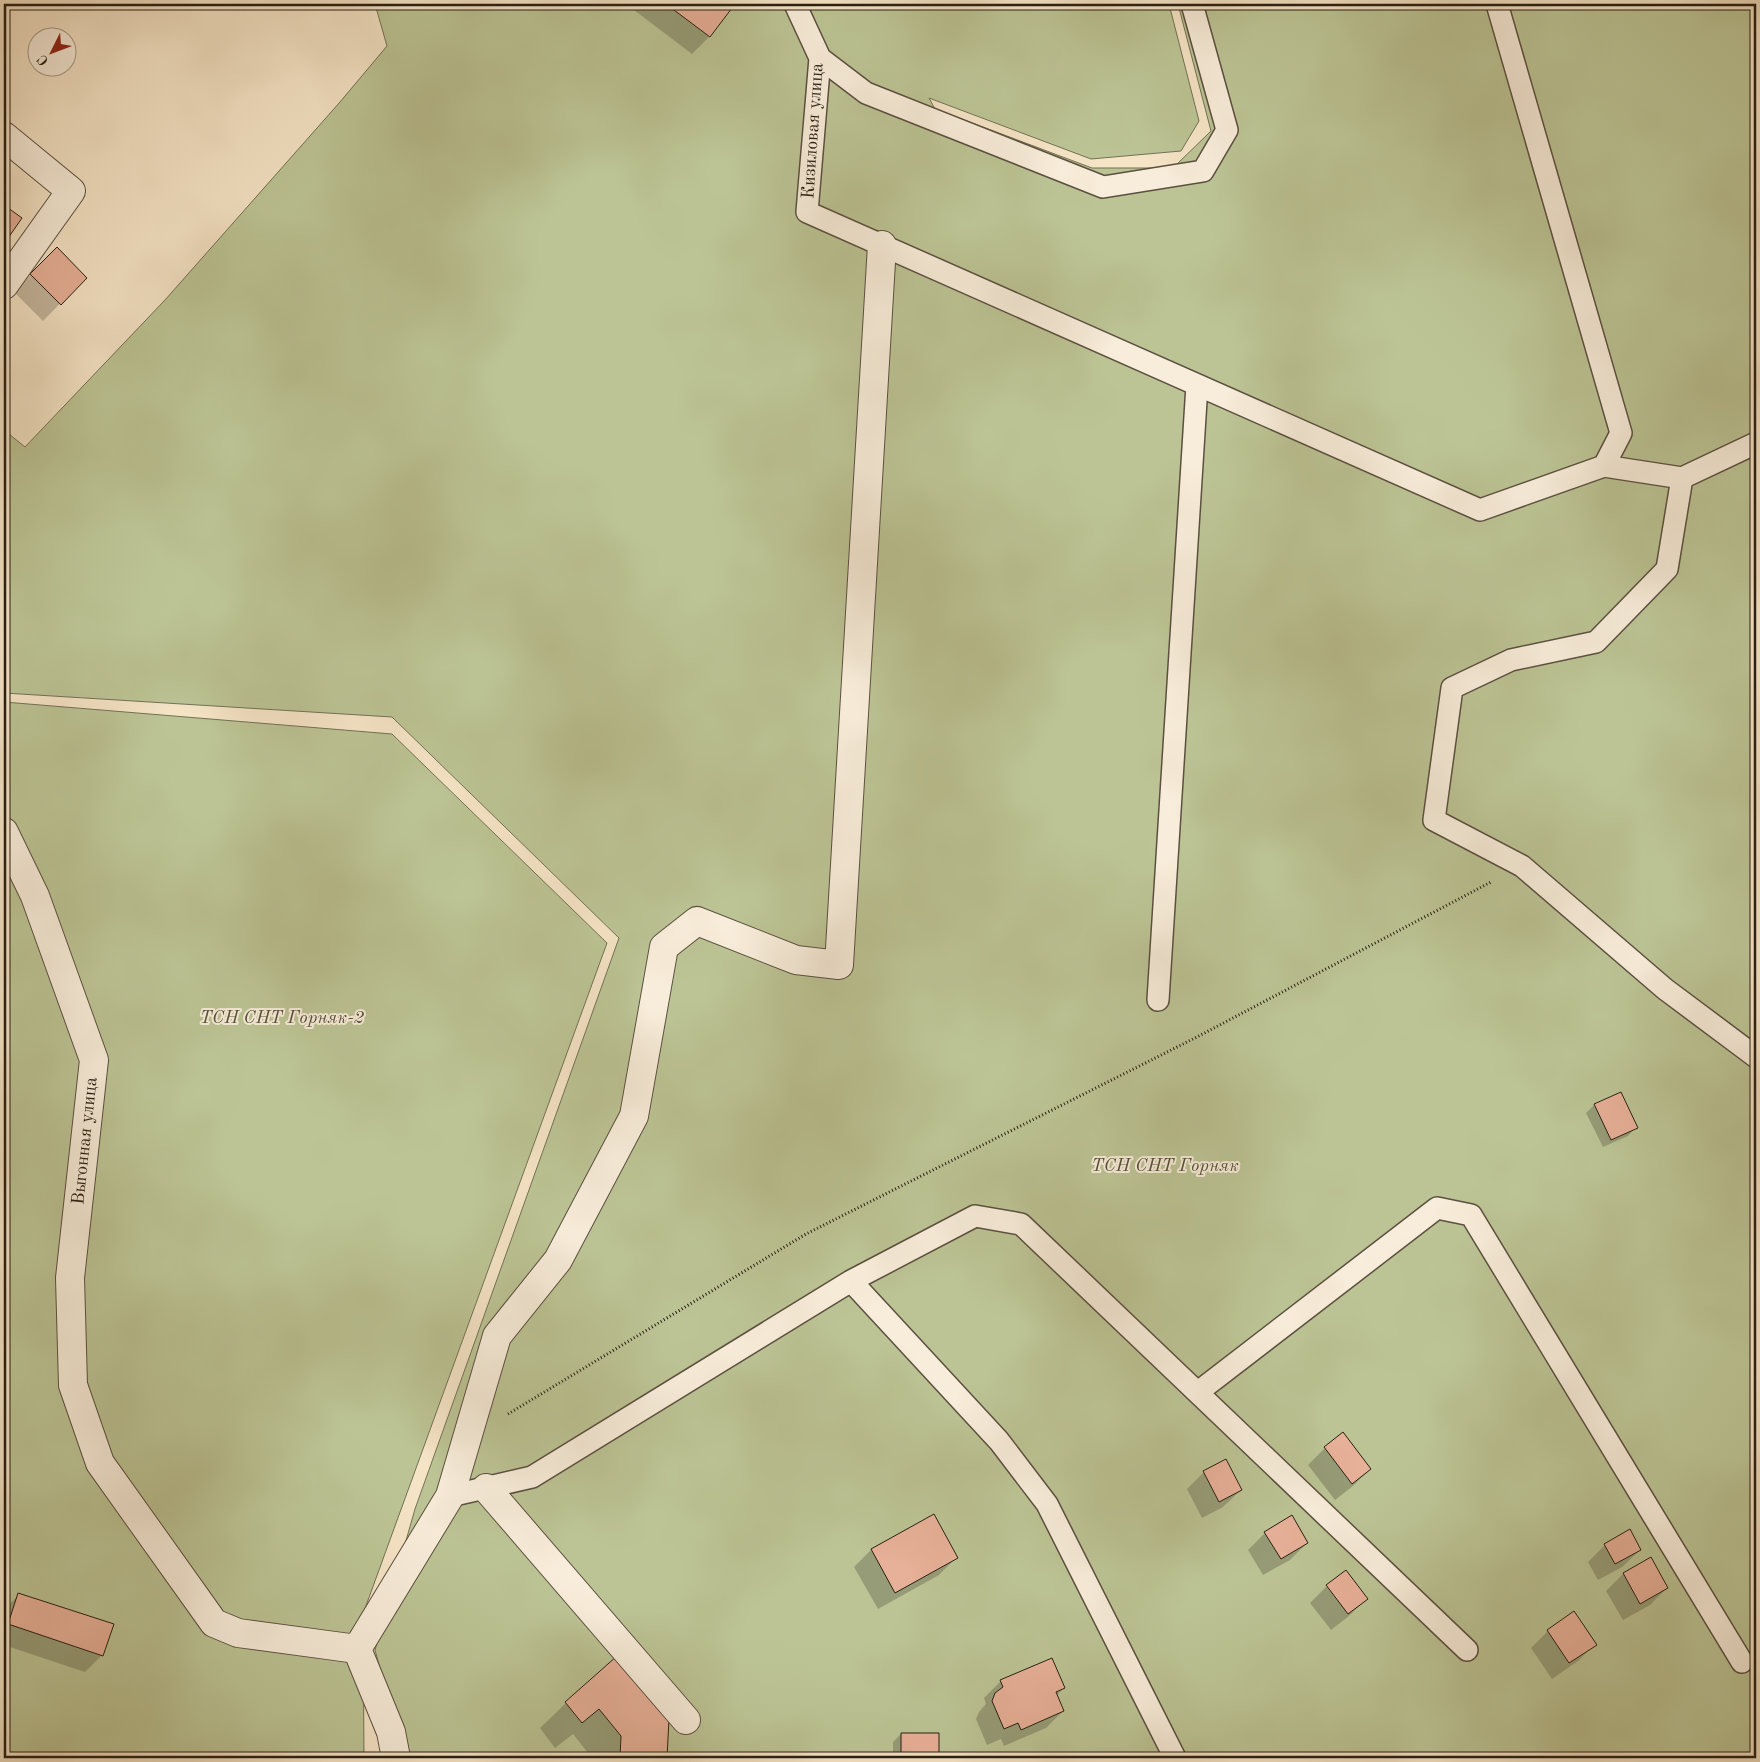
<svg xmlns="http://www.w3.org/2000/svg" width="1760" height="1762" viewBox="0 0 1760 1762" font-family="'Old Standard TT',serif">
	<rect width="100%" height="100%" fill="#f5e4c6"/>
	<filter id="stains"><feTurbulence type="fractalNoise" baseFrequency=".004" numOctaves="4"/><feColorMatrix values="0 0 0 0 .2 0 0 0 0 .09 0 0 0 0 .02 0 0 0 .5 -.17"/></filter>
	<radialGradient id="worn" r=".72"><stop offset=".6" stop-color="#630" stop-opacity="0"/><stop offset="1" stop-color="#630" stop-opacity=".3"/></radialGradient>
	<path fill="#bcc495" stroke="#727254" d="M375,4h794l30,117 -18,30 -90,8 -162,-61 6,11 157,59h81l38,-37 -33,-127h578v1754h-1352l-29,-108 40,-141 204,-571 -227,-221 -388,-24v-263l21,17 140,-147 175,-198 47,-56z
		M4,702l388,32 215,209 -244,671 1,144h-360z"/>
	<path fill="#0003" d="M626,4h108l-25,33 -17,17z
		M57,248l28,30 -42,43 -29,-29z
		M1620,1093l16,34 -8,9 -25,11 -17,-34 8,-8z
		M1325,1448l45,21 -17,17 -18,14 -27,-35z
		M1204,1472l37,18 -18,17 -21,11 -15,-29z
		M933,1516l23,42 -17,17 -61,34 -24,-42 17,-17z
		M1265,1533l42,10 -17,17 -27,15 -15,-25z
		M1605,1545l35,5 -18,17 -24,13 -10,-18z
		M1650,1559l17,29 -17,17 -27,15 -17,-29 17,-17z
		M1327,1586l39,13 -17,17 -18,14 -21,-27z
		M19,1595l83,60 -17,17 -81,-27v-36z
		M1548,1631l47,13 -17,17 -26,18 -21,-31z
		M1001,1681l63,7 -8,8 7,15 -17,17 -42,18 -3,-7 -14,6 -11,-26 3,-7 7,-8 -2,-6z
		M566,1703l102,16 -2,39h-74l-19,-24 -18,14 -15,-20z
		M901,1734l36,1v23h-44v-16z"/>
	<path fill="#e7b098" stroke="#281f13" d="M666,4h69l-25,33z
		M4,205l18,13 -18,26z
		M57,247l30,31 -26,27 -31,-31z
		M1621,1092l17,36 -27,12 -17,-36z
		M1343,1432l28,37 -19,15 -28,-37z
		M1226,1459l16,31 -23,12 -16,-31z
		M934,1514l24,44 -63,35 -24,-44z
		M1292,1515l16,28 -27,16 -17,-27z
		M1630,1529l11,21 -26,14 -11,-20z
		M1651,1557l17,31 -28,16 -17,-31z
		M1346,1570l22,29 -20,15 -22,-29z
		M18,1593l96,31 -11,32 -95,-32z
		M1574,1611l23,34 -28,18 -22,-33z
		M617,1656l52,63 -2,39h-47l1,-22 -22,-27 -17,14 -17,-21z
		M1052,1658l13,30 -9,4 8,19 -43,19 -3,-7 -14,6 -12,-28 3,-8 8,-6 -3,-7z
		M901,1733h38v25h-38z"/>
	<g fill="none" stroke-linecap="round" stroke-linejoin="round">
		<g stroke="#5b5040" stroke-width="24">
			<path id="lane" d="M795,4l25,54 -13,154 673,298 124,-44 78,12
				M1497,4l124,429 -17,33
				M820,58l46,35 237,94 100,-16 24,-41 -35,-126
				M1756,443l-74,35 -15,91 -71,73 -85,18 -59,28 -18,132 88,46 143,123 91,68
				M1158,1000l39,-615
				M851,1281l124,-65 46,8 446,426
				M1198,1392l239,-184 34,7 271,447
				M450,1496l82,-19 319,-196 148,160 48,63 128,254"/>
		</g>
		<g stroke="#5b5040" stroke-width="30">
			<path id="street" d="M4,136l67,55 -67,94
				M4,832l31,64 59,164 -24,218 3,107 27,78 114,160 24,10 119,16 34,83 5,26
				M486,1488l200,232
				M357,1649l93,-153 47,-160 61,-76 76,-144 30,-169 33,-26 99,39 43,5 43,-720"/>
		</g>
		<path stroke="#281f13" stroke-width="3" stroke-dasharray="1 2.5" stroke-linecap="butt" d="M508,1414l298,-180 389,-196 296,-156"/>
		<use href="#lane" stroke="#f8edda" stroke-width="21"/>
		<use href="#street" stroke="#f8edda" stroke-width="28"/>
	</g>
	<g text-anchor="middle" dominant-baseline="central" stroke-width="4" stroke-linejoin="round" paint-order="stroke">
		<g font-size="18" fill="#281f13" stroke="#f8edda">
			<text transform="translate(813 131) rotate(-86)">Кизиловая улица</text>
			<text transform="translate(85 1141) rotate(-84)">Выгонная улица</text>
		</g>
		<g font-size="18" font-style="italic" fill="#54513a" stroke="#f8edda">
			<text x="282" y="1018">ТСН СНТ Горняк-2</text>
			<text x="1165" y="1166">ТСН СНТ Горняк</text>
		</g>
	</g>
	<rect width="1760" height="1762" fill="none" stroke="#f5e4c6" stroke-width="20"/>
	<rect x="5" y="5" width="1750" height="1752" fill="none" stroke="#281f13" stroke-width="2.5"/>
	<rect x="10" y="10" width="1740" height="1742" fill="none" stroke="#281f13"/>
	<g transform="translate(52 52) rotate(228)"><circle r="24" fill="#f8edda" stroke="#a59b8a"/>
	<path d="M0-4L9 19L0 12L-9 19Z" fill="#8f2418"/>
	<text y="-8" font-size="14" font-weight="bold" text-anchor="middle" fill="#281f13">С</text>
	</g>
	<rect width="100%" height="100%" filter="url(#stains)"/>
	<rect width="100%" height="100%" fill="url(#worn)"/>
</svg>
